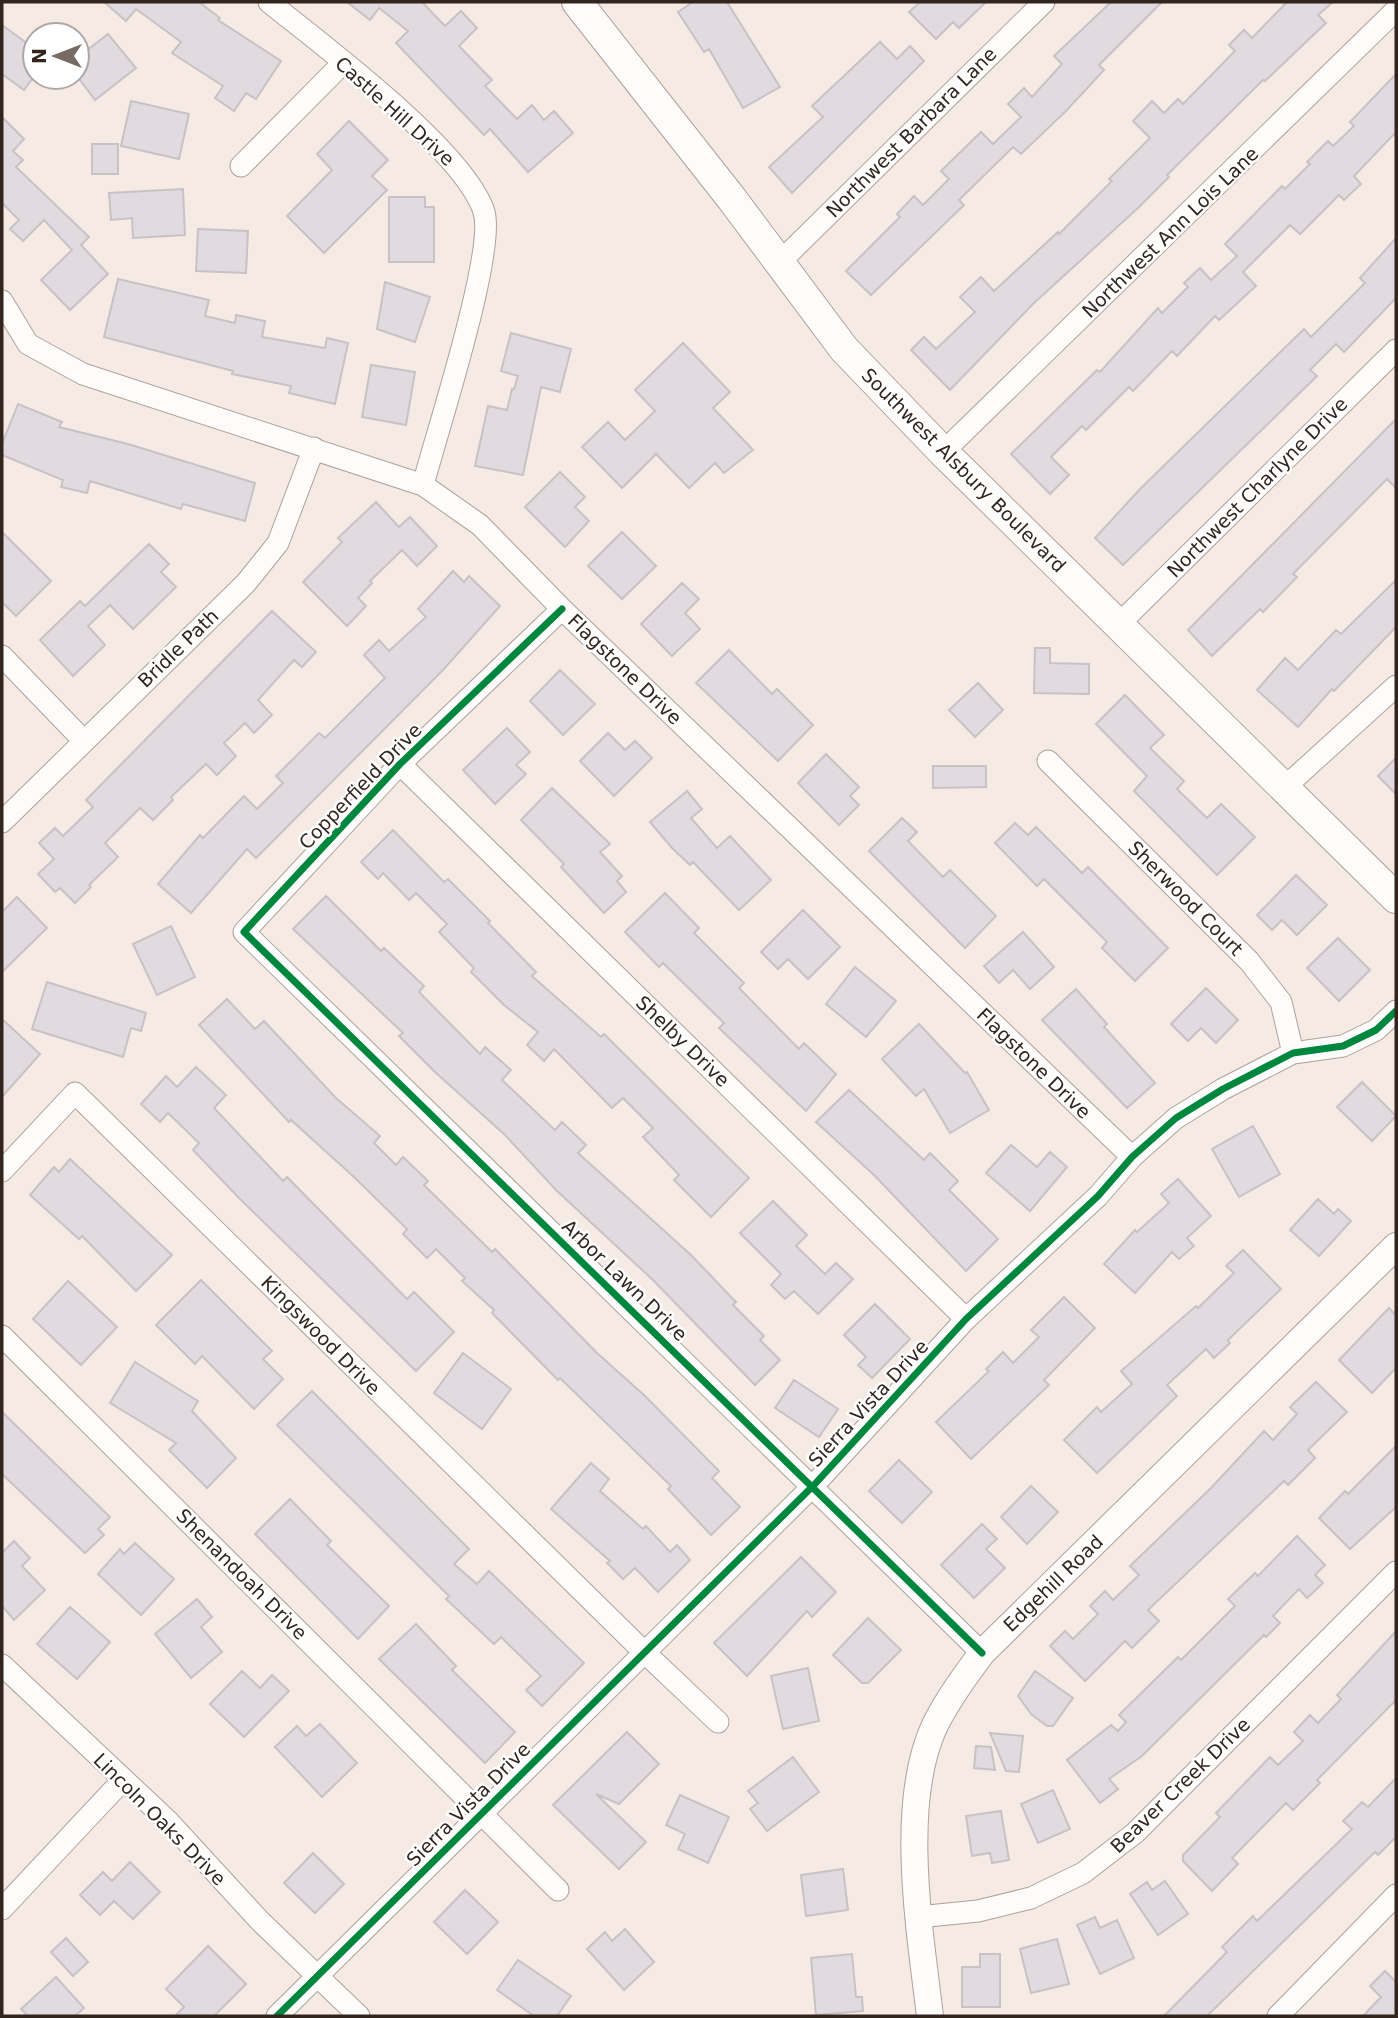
<svg xmlns="http://www.w3.org/2000/svg" width="1398" height="2018" viewBox="0 0 1398 2018" font-family="'DejaVu Sans',sans-serif">
	<rect width="100%" height="100%" fill="#f6eae4"/>
	<path fill="#e1dadf" stroke="#c8c2c6" stroke-width="2" d="M104,2h95l21,16 -2,2 63,41 -25,38 -10,-6 -12,18 -19,-13 8,-12 -51,-33 9,-11 -45,-33 -10,12z
		M347,2h75l23,24 16,-15 16,17 -18,18 33,34 -7,6 32,33 15,-14 12,15 10,-9 19,22 -45,39 -38,-43 -6,6 -88,-92 12,-12 -29,-23 -9,12z
		M693,2h34l53,85 -37,21 -34,-59 -5,3 -26,-40z
		M920,2h66l-27,26 -6,-6 -17,17 -27,-27z
		M1111,2h51l-63,63 5,5 -38,41 -45,43 -8,-7 -54,53 5,5 -93,90 -25,-24 54,-54 -3,-3 17,-18 9,9 26,-26 -8,-8 40,-39 12,12 28,-27 -13,-13 16,-16 8,9 30,-33 -8,-8z
		M1287,2h46l-15,13 8,8 -61,58 -2,-1 -96,95 2,2 -31,31 -105,96 -83,86 -39,-40 13,-13 12,12 39,-37 -15,-15 21,-20 13,14 64,-59 1,2 53,-53 -3,-2 41,-41 -17,-17 19,-20 12,12 14,-14 5,5 52,-53 -6,-6 15,-15 8,8z
		M2,25l33,24v26l-11,15 -22,-16z
		M108,34l28,34 -41,32 -18,-24v-18z
		M880,42l17,17 13,-13 14,15 -132,132 -23,-26 54,-50 -11,-11z
		M1396,74v58l-42,44 7,8 -17,16 -5,-5 -39,39 -10,-9 -47,47 13,14 -37,34 -4,-4 -38,40 -5,-5 -39,40 -4,-4 -43,43 -4,-4 -31,31 18,18 -19,19 -39,-40 86,-84 3,2 58,-64 4,5 26,-26 -4,-4 16,-15 11,12 26,-24 -12,-12 57,-58 3,3 25,-25 -3,-2 21,-21 5,5 21,-20 -4,-4z
		M131,101l58,13 -10,45 -58,-13z
		M2,117l22,22 -11,12 10,9 -7,7 73,70 -8,8 27,29 -38,36 -29,-30 31,-30 -28,-30 -21,21 -13,-12 9,-9 -17,-17z
		M349,121l39,39 -16,16 15,14 -63,63 -37,-37 45,-46 -15,-16z
		M92,144h26v30h-26z
		M183,189l2,46 -52,3 -1,-20 -21,2 -2,-27z
		M389,197h36v10h9v55h-45z
		M198,229l50,2 -2,42 -50,-2z
		M1396,238v60l-52,54 -8,-8 -26,26 7,6 -194,189 -28,-27 45,-49 164,-160 7,8 54,-54 -5,-5z
		M118,279l91,21 -4,16 30,7 1,-8 29,6 -3,16 63,11 2,-10 21,5 -13,61 -46,-11 2,-7 -59,-12 1,-3 -129,-34z
		M385,282l45,15 -15,45 -38,-13z
		M511,333l60,16 -11,43 -19,-5 -18,88 -48,-9 13,-60 19,4 5,-21h2l4,-13 -17,-5z
		M683,343l47,49 -17,16 40,42 -29,23 -9,-10 -26,25 -33,-34 -34,34 -40,-41 26,-25 17,18 30,-29 -20,-21z
		M371,365l44,7 -9,53 -44,-8z
		M18,404l44,18 -3,5 69,17 127,39 -10,38 -62,-17 -2,5 -91,-28 -3,12 -26,-6 2,-7 -61,-25v-11z
		M1396,419v69l-9,-9 -94,95 4,3 -34,35 -3,-3 -48,47 -24,-26z
		M560,472l25,25 -10,10 14,14 -24,26 -40,-40z
		M376,502l23,25 11,-10 27,29 -20,20 -15,-16 -32,31 2,2 -14,15 8,8 -19,20 -44,-44 39,-40 -4,-4z
		M2,532l49,49 -35,35 -14,-14z
		M622,532l34,34 -34,33 -34,-33z
		M149,544l20,20 -8,8 15,15 -43,42 -23,-24 -22,21 17,19 -32,31 -33,-36 40,-39 5,5z
		M453,571l11,11 5,-6 31,30 -56,63 -188,189 -9,-9 -56,64 -33,-29 42,-49 3,3 41,-42 13,13 26,-26 -7,-7 43,-43 6,5 60,-60 -21,-23 15,-15 10,11 37,-34 -8,-8z
		M1396,580v47l-62,64 -2,-2 -34,38 -41,-37 28,-32 13,12 38,-40 5,4z
		M682,583l17,16 -14,14 15,16 -28,27 -31,-32z
		M272,611l44,41 -14,15 -8,-7 -36,40 14,15 -18,18 -9,-10 -21,20 12,13 -19,19 -11,-11 -35,33 2,3 -20,20 -13,-12 -35,35 13,14 -29,28 2,2 -16,16 -15,-15 -5,4 -17,-18 16,-15 -15,-16 16,-15 8,8 30,-29 -7,-7z
		M1035,648h15v15l39,1v30l-55,-1z
		M729,650l43,44 5,-5 36,36 -35,36 -82,-78z
		M560,670l35,34 -32,31 -33,-34z
		M978,683l25,27 -28,27 -26,-27z
		M1125,695l39,40 -14,13 34,33 -7,8 30,29 14,-14 34,33 -38,38 -83,-84 13,-15 -51,-52z
		M507,728l23,24 -14,13 10,9 -31,30 -32,-34z
		M608,733l17,17 10,-9 17,17 -38,38 -34,-35z
		M826,754l33,33 -9,9 9,9 -20,20 -41,-42z
		M1396,758v36l-18,-18z
		M933,766h53v21l-53,1z
		M552,788l58,56 -10,8 22,24 -5,5 9,11 -22,21 -43,-46 3,-3 -43,-44z
		M687,791l15,18 -11,9 26,30 13,-12 41,44 -32,30 -46,-48 -3,3 -18,-17 -22,-26z
		M902,818l15,14 -9,9 35,36 7,-7 46,46 -31,32 -96,-97z
		M1015,823l13,12 8,-8 46,46 6,-6 80,81 -33,33 -33,-33 5,-6 -63,-63 -7,7 -42,-43z
		M393,830l51,52 4,-3 42,42 -2,2 48,49 -4,4 69,61 3,-3 145,144 -38,39 -37,-37 5,-5 -36,-38 10,-9 -30,-30 -11,10 -58,-59 -10,12 -17,-16 11,-13 -34,-27 -33,-33 3,-4 -35,-36 8,-8 -31,-31 -7,7 -26,-27 -5,6 -17,-17z
		M1296,875l31,30 -30,30 -15,-15 -10,10 -15,-15z
		M665,893l34,35 -5,5 50,50 -5,5 60,61 5,-6 32,31 -30,37 -87,-83 5,-5 -61,-60 -4,4 -34,-35z
		M326,896l55,55 3,-3 40,38 -5,6 61,62 5,-7 26,23 -9,10 53,50 7,-8 24,23 -8,8 113,102 45,47 -3,3 31,31 -4,4 20,20 -25,25 -102,-105 -97,-90 -51,-55 -70,-63 -36,-36 4,-3 -110,-104z
		M17,897l30,31 -45,44v-60z
		M803,910l37,37 -32,32 -20,-20 -10,10 -17,-17z
		M171,926l24,51 -38,18 -24,-51z
		M1023,932l31,35 -24,22 -17,-19 -14,13 -15,-17z
		M1338,938l32,32 -31,31 -32,-33z
		M855,967l41,34 -30,36 -40,-33z
		M47,982l99,31 -5,18 -10,-3 -8,29 -91,-28z
		M1206,988l32,32 -22,23 -15,-15 -13,13 -17,-17z
		M1076,989l31,35 -3,3 51,56 -28,25 -85,-88z
		M227,999l28,30 9,-8 72,77 44,38 -6,7 22,22 7,-8 25,24 -4,4 68,67 3,-3 102,104 47,42 75,76 -7,7 28,29 -29,28 -43,-46 3,-3 -111,-108 -2,2 -66,-67 2,-3 -32,-29 3,-3 -29,-29 -9,9 -24,-24 4,-5 -53,-52 -63,-57 -2,2 -90,-97z
		M2,1019l38,35 -38,43z
		M919,1024l46,49 2,-1 22,38 -39,23 -26,-44 -8,7 -34,-37z
		M196,1067l30,28 -12,13 69,73 4,-4 120,122 7,-7 40,40 -38,39 -177,-173 -46,-48 6,-7 -31,-30 -8,9 -19,-18 25,-28 11,11z
		M1362,1082l34,34 -24,25 -35,-34z
		M849,1090l75,70 6,-7 28,28 -9,9 49,49 -32,32 -92,-96 -58,-53z
		M1253,1126l27,48 -41,23 -27,-48z
		M1011,1145l26,22 13,-15 17,15 -37,44 -44,-38z
		M70,1159l102,96 -36,36 -54,-55 -3,3 -49,-44 24,-28 5,5z
		M1178,1179l33,37 -24,22 7,8 -15,13 -7,-7 -37,41 -31,-29 31,-34 2,2 32,-29 -8,-9z
		M1318,1199l16,15 4,-5 13,12 -32,35 -29,-26z
		M773,1201l34,34 -11,11 29,28 11,-11 17,16 -35,35 -24,-23 -9,8 -14,-14 10,-11 -41,-41z
		M1243,1250l38,39 -53,51 2,3 -16,15 -8,-9 -39,36 10,11 -80,77 -33,-33 33,-33 4,5 31,-28 -11,-13 75,-65 2,2 36,-35 -8,-7z
		M201,1280l71,71 -9,8 20,20 -29,30 -52,-53 -7,8 -39,-39z
		M68,1281l49,46 -36,38 -48,-46z
		M1064,1297l31,31 -51,52 5,5 -78,74 -35,-37 53,-51 -3,-2 17,-17 10,11 26,-26 -8,-7z
		M875,1304l35,35 -38,39 -14,-13 8,-8 -22,-22z
		M1389,1308l7,8v52l-24,25 -33,-33z
		M463,1353l48,36 -29,40 -48,-36z
		M135,1362l63,39 -6,10 44,47 -29,30 -38,-38 7,-7 -66,-40z
		M794,1380l44,29 -19,28 -44,-29z
		M1316,1382l31,30 -39,38 7,8 -27,27 -4,-4 -136,129 11,11 -27,27 -7,-7 -40,40 -35,-35 15,-15 8,8 25,-25 -8,-8 15,-15 8,9 26,-25 -9,-9 81,-78 53,-57 9,9 24,-26 -7,-7z
		M312,1391l157,158 -15,15 23,20 12,-13 95,92 -42,43 -16,-16 15,-14 -40,-39 -7,7 -48,-45 3,-3 -172,-171z
		M2,1412l108,105 -12,12 6,6 -19,18 -83,-79z
		M1396,1446v61l-46,42 -31,-31 26,-27 3,3z
		M899,1460l33,32 -30,31 -33,-32z
		M591,1463l18,16 -9,12 43,38 3,-3 24,26 7,-7 13,15 -32,32 -23,-24 -12,11 -16,-16 3,-2 -59,-52z
		M1031,1486l27,26 -31,32 -26,-27z
		M290,1499l41,42 -4,4 62,61 -31,33 -103,-105z
		M982,1524l15,15 -11,10 19,19 -31,30 -33,-33z
		M1297,1536l28,29 -10,10 8,8 -16,15 -8,-9 -26,27 7,7 -14,14 -2,-2 -122,121 -33,23 9,10 -18,14 -33,-43 44,-35 7,6 8,-9 -7,-7 59,-58 3,3 54,-54 -7,-7 27,-26 3,3z
		M14,1541l16,17 -8,8 23,24 -31,30 -12,-14v-53z
		M135,1543l39,36 -33,36 -43,-41 22,-25 4,5z
		M801,1557l35,35 -24,25 -5,-6 -60,65 -33,-33z
		M197,1599l15,18 -11,10 21,25 -31,26 -36,-44z
		M70,1607l40,35 -33,37 -40,-35z
		M868,1618l33,32 -33,33h-6l-29,-28z
		M416,1624l40,42 -4,4 63,62 -30,31 -106,-104z
		M1396,1631v69l-79,80 3,3 -27,27 -7,-7 -54,55 6,6 -26,27 -29,-30v-6l37,-38 -4,-4 54,-56 8,8 25,-24 -9,-9 16,-17 8,8 23,-24 -4,-4z
		M808,1668l11,53 -36,8 -12,-53z
		M242,1671l18,17 12,-13 17,16 -45,46 -34,-33z
		M1035,1671l38,27 -20,28h-6l-16,-12 -13,-18z
		M320,1724l37,39 -35,34 -47,-50 22,-21 9,10z
		M627,1732l32,32 -40,40 -23,-10 50,48 -27,27 -66,-64z
		M990,1733l33,3 -4,36 -13,-1z
		M976,1746l15,1 4,23 -21,-2z
		M793,1757l26,35 -52,39 -17,-22 8,-6 -10,-12z
		M1396,1778v59l-18,18 -3,-3 -168,164h-43l63,-64 -5,-5 31,-31 4,5 95,-92 -9,-8 19,-19 6,5z
		M1053,1790l17,39 -32,14 -17,-39z
		M680,1795l49,22 -21,46 -30,-14 7,-15 -19,-9z
		M1001,1811l8,49 -17,3 -2,-10 -18,3 -6,-40z
		M313,1853l31,31 -29,29 -31,-30z
		M130,1862l30,30 -27,27 -19,-18 -14,14 -20,-20 23,-23 9,9z
		M843,1869l5,41 -42,6 -5,-41z
		M1165,1881l23,33 -30,21 -28,-41 17,-12 5,8z
		M465,1890l33,32 -31,32 -33,-32z
		M1095,1917l5,11 17,-8 17,38 -34,16 -23,-49z
		M625,1929l29,33 -30,28 -37,-41 18,-17 7,9z
		M66,1938l22,24 -15,14 -22,-24z
		M1057,1939l12,45 -38,9 -11,-44z
		M208,1946l38,38 -32,32h-39l9,-9 -18,-18z
		M852,1954l4,43h6l1,14 -47,4 -5,-57z
		M980,1954h20v53h-38v-40h18z
		M518,1960l53,36 -14,20h-23l-37,-26z
		M1385,1971l11,11v34h-33l18,-19 -11,-11z
		M56,1977l28,31 -9,8h-47l-7,-7z"/>
	<g fill="none" stroke-linecap="round" stroke-linejoin="round">
		<g stroke="#ada19b" stroke-width="23">
			<path id="minor" d="M269,2c53,43 196,149 215,210 12,40 -48,223 -61,273
				M241,166l102,-103
				M779,263l265,-261
				M2,301l26,43 55,30 340,111 57,40 82,84 570,548
				M943,452l453,-442
				M562,609l-162,155 -156,168 738,721
				M1118,625l278,-275
				M2,656l81,84
				M1048,761l201,200 32,41 12,51
				M400,764l566,555
				M1285,787l111,-101
				M2,822l244,-239 32,-40 36,-95
				M2,1171l73,-78 568,558 75,71
				M2,1336l556,554
				M2,1665l167,157 91,99 99,95
				M2,1909l120,-128
				M918,1917l60,-6 53,-13 52,-25 52,-40 261,-261
				M277,2016l537,-531 152,-166 132,-123 34,-39 44,-39 47,-29 70,-36 50,-7 33,-16 20,-19
				M1278,2016l118,-121"/>
		</g>
		<g stroke="#ada19b" stroke-width="28">
			<path id="tertiary" d="M930,2016c-10,-84 -32,-213 5,-291 13,-26 30,-49 47,-72l414,-407"/>
		</g>
		<g stroke="#ada19b" stroke-width="32">
			<path id="secondary" d="M577,2l155,197 112,150 99,103 453,446"/>
		</g>
		<use href="#minor" stroke="#fefcfb" stroke-width="21"/>
		<use href="#tertiary" stroke="#fefcfb" stroke-width="26"/>
		<use href="#secondary" stroke="#fefcfb" stroke-width="30"/>
		<g stroke="#fff" stroke-width="11">
			<path id="cycleway" d="M562,609l-162,155 -156,168 738,721
				M277,2016l537,-531 152,-166 132,-123 34,-39 44,-39 47,-29 70,-36 50,-7 33,-16 20,-19"/>
		</g>
		<use href="#cycleway" stroke="#00873e" stroke-width="7"/>
	</g>
	<g text-anchor="middle" dominant-baseline="central" stroke-width="5" stroke-linejoin="round" paint-order="stroke">
		<g font-size="19" fill="#32251e" stroke="#fff">
			<text transform="translate(395 111) rotate(42)">Castle Hill Drive</text>
			<text transform="translate(911 132) rotate(-45)">Northwest Barbara Lane</text>
			<text transform="translate(1170 232) rotate(-44)">Northwest Ann Lois Lane</text>
			<text transform="translate(964 470) rotate(45)">Southwest Alsbury Boulevard</text>
			<text transform="translate(1257 487) rotate(-45)">Northwest Charlyne Drive</text>
			<text transform="translate(178 648) rotate(-44)">Bridle Path</text>
			<text transform="translate(625 669) rotate(44)">Flagstone Drive</text>
			<text transform="translate(360 786) rotate(-46)">Copperfield Drive</text>
			<text transform="translate(1186 898) rotate(45)">Sherwood Court</text>
			<text transform="translate(683 1041) rotate(44)">Shelby Drive</text>
			<text transform="translate(1034 1063) rotate(44)">Flagstone Drive</text>
			<text transform="translate(625 1280) rotate(44)">Arbor Lawn Drive</text>
			<text transform="translate(321 1335) rotate(45)">Kingswood Drive</text>
			<text transform="translate(868 1403) rotate(-47)">Sierra Vista Drive</text>
			<text transform="translate(242 1574) rotate(45)">Shenandoah Drive</text>
			<text transform="translate(1053 1583) rotate(-44)">Edgehill Road</text>
			<text transform="translate(1180 1785) rotate(-44)">Beaver Creek Drive</text>
			<text transform="translate(468 1804) rotate(-45)">Sierra Vista Drive</text>
			<text transform="translate(160 1819) rotate(45)">Lincoln Oaks Drive</text>
		</g>
	</g>
	<rect width="1398" height="2018" fill="none" stroke="#32251e" stroke-width="7"/>
	<g transform="translate(56 56) rotate(270)"><circle r="33" fill="#ffffff" stroke="#ada8a5" stroke-width="2"/>
	<path d="M0-5L12 26L0 18L-12 26Z" fill="#776a63"/>
	<text y="-10" font-size="19" font-weight="bold" text-anchor="middle" fill="#32251e">N</text>
	</g>
</svg>
